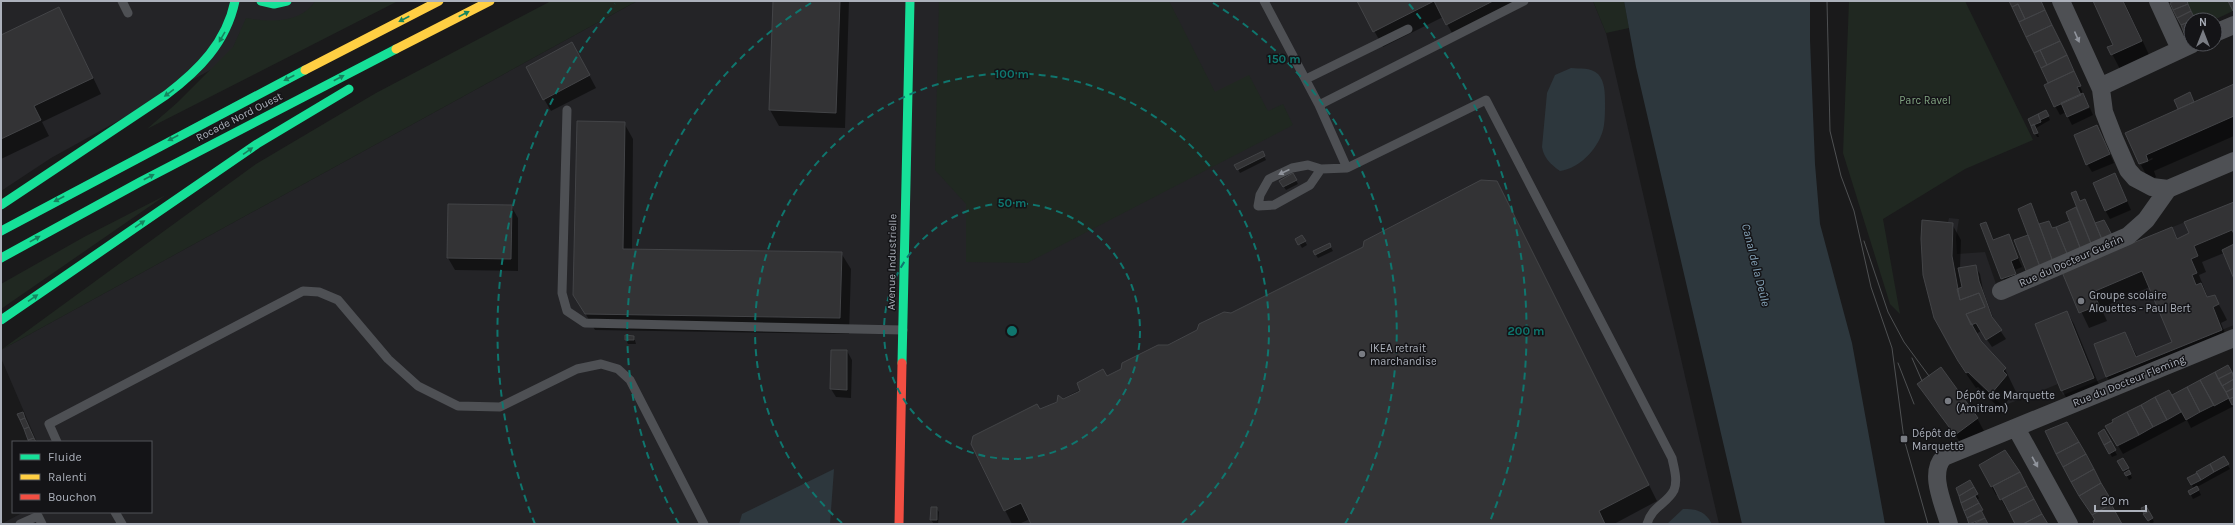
<svg xmlns="http://www.w3.org/2000/svg" width="2235" height="525" viewBox="0 0 2235 525" font-family="Karla,sans-serif">
	<rect width="100%" height="100%" fill="#1a1a1b"/>
	<path fill="#242427" d="M1,1h334l-284,157 -50,33z
		M637,1h956l13,32 113,491h-1718l23,-12h127v-70h-114l-36,-84v-8z
		M2234,202v123l-171,70 -5,-11 -55,22 -37,-33 -16,-24 -16,-31 -11,-43 -2,-36 1,-19 26,2 1,-4 10,1 -3,19 1,16 28,-2 11,32 66,-12z"/>
	<path fill="#202821" d="M315,1h83l-251,128 31,-27 55,-55 13,-29c22,4 55,6 69,-17z
		M551,1h86l-636,349 255,-186 120,-71z
		M939,1h230l46,91 34,-17 19,36 15,-7 10,21 -266,138 -61,-1v-58l-31,-34z
		M1593,1h31l5,27 -23,5z
		M1849,1h116l68,139 -68,29 -82,50 17,95 -10,-10 -47,-151z
		M2187,1h41l5,10 -19,9h-19z
		M166,195l-165,114v-25l83,-47z"/>
	<path fill="#2d373d" d="M1624,1h186v39l5,124 5,60 32,119 33,181h-143l-106,-457z
		M1571,68c9,1 19,-1 27,6 7,7 7,20 7,29 0,7 0,15 -1,22 -3,21 -23,43 -44,46 -10,-7 -16,-13 -18,-24l5,-54 8,-18z
		M834,469l-4,55h-91l3,-10z
		M1683,509c14,0 22,2 29,15h-45z"/>
	<path fill="#0007" d="M774,1h75l-4,127 -66,-2 -9,-16z
		M1358,1h165l-67,39 -13,-23 -60,30z
		M2010,1h30l49,105 -22,9 -1,-3 -6,3 -5,-9 -6,-23z
		M2094,1h30l26,56 -29,14 -12,-23 5,-3z
		M2170,1h20l-3,1 8,18h-4v15l-4,2z
		M67,24l34,70 -59,28 7,14 -48,23v-123z
		M579,56l17,32 -45,23 -7,-12z
		M2234,85v51l-80,35 2,6 -7,3 -8,-15 12,-6 -1,-1 -12,6 -13,-31 53,-24 -5,-9 17,-3 2,6z
		M2090,108l3,7 -21,10 -4,-8z
		M2048,115l2,5 -14,8 3,9h-2l-8,-18z
		M624,123l9,16 -1,111 209,3 10,16 -2,65 -254,-4 -21,-36z
		M2101,135l13,28 -22,9 -5,-8z
		M1262,152l4,8 -26,13 -4,-8z
		M2115,174l16,36 -21,9 -5,-9z
		M1293,175l5,9 -12,6 -6,-9z
		M2076,192l5,9 3,-1 11,23 19,18 -81,39 -4,-45 1,-30 10,20 13,4 18,-7 -4,-10 11,-4z
		M1505,198l152,303 -43,23h-582l-2,-5 -11,5h-7l-40,-80 259,-130z
		M2234,203v73l-10,-23 -22,9 4,10 -7,3 9,23 6,-2 9,16 4,8 -6,3 9,23 -114,46 -9,-15 -12,-32 30,-12 13,25 36,-15 -24,-56 -49,21 6,13 -18,7 -26,-55 109,-45 6,11 13,-5z
		M511,206l7,12v53l-63,-1 -7,-12z
		M1923,221l29,3 9,16 -1,29 15,-3 5,8 3,16 12,33 11,16 -14,8 -11,-16 -5,3 5,9 24,26 11,23 -16,17 -22,-22 -2,1 -16,-23 -29,-58 -9,-49z
		M1985,223l9,17 14,-5 14,32 -7,3 5,12 -13,5 -26,-62z
		M1302,236l5,9 -5,3 -5,-9z
		M1329,244l4,7 -15,7 -4,-6z
		M2067,312l7,12 27,66 -32,13 -7,-13z
		M634,337l2,7h-8l-2,-4z
		M847,351l5,9 -1,38 -15,-1 -5,-8z
		M2228,366l6,11v29l-43,22 -4,-8 -64,34 -16,-27 65,-31z
		M1919,385l58,33 7,13 -21,15z
		M2104,431l13,24 -5,2 -13,-24z
		M2011,458l36,66h-31l-9,-17 -1,1 -8,-14 -2,1 -16,-30z
		M2224,458l6,11 -33,18 4,8 -8,4 -4,-8 5,-2 -5,-10z
		M2123,459l9,19 -3,2 -10,-19z
		M1970,482l9,16 -2,2 10,24h-17l-13,-35z
		M2146,507l8,15 -3,2 -9,-15z
		M936,508l3,4 -1,12h-4l-3,-4z"/>
	<path fill="#333335" stroke="#434447" d="M773,1h67l-4,112 -67,-3z
		M1357,1h136l-47,24 -12,-24 -61,31z
		M2009,1h32l4,9 -20,9 -7,-15 -6,3z
		M2093,1h30l19,40 -31,14 -4,-8 6,-2z
		M2174,1h13l1,3 -15,6 -3,-7z
		M2228,1h6v10h-1z
		M2018,4l7,15 -6,3 -7,-15z
		M2188,4l3,7 -14,7 -4,-8z
		M59,7l34,71 -59,28 7,14 -40,19v-104z
		M2045,10l7,15 -26,12 -7,-15z
		M2191,11l4,8 -14,6 -4,-7z
		M2191,21v9l-7,3 -3,-8z
		M2052,25l8,16 -26,12 -8,-16z
		M2060,41l7,14 -20,10 -7,-15z
		M572,42l18,33 -47,25 -17,-33z
		M2040,50l7,15 -6,3 -7,-15z
		M2067,55l7,16 -26,12 -7,-15z
		M2074,71l7,15 -4,1 4,8 -27,12 -10,-22z
		M2234,84v32l-88,39 2,6 -9,3 -14,-31z
		M2190,92l4,10 -16,7 -4,-9z
		M2083,93l6,14 -22,10 -6,-14z
		M2046,110l3,6 -9,4 -2,-6z
		M2038,114l3,8 -10,4 -3,-7z
		M577,121l48,1 -2,127 219,3 -2,66 -255,-4 -12,-19z
		M2034,124l4,9 -4,1 -3,-8z
		M2097,125l13,29 -24,11 -12,-30z
		M1263,151l2,5 -28,14 -3,-5z
		M1293,173l4,7 -14,7 -4,-6z
		M2115,173l12,28 -22,10 -12,-28z
		M1481,180l16,1 152,304 -50,26 6,13h-574l-10,-21 -17,8 -33,-67 2,-8 64,-32 3,5 17,-7 1,-7 5,4 17,-8 -3,-8 26,-14 4,7 14,-7 1,-6 36,-18h10l29,-15 2,-6 25,-12 7,1 132,-66 1,-6z
		M2076,191l4,10 5,-2 18,43 -11,4 -21,-53z
		M2234,202v32l-2,-4 -38,16 4,10 -7,3 6,14 -5,2 4,10 5,-2 6,14 8,-2 4,9 -6,3 9,23 -116,47 -12,-33 31,-12 11,25 36,-15 -30,-71 -49,21 6,13 -20,8 -17,-41 110,-45 5,12 12,-6 -5,-11z
		M2031,203l22,59 -13,5 -22,-58z
		M448,204l64,1 -1,54 -64,-1z
		M2076,207l16,39 -11,4 -15,-38z
		M1922,220l31,3 -1,33 8,44 19,-7 6,14 -19,7 15,27 25,27 -3,3 4,4 -16,19 -23,-22 -2,1 -8,-12 -24,-43 -11,-43 -2,-36z
		M2104,220l9,17 -10,5 -8,-19z
		M2049,221l3,7 4,-1 12,29 -15,6 -14,-38z
		M2070,221l11,29 -13,6 -12,-29z
		M1986,222l7,18 16,-6 9,24 -7,3 5,13 -15,5 -21,-55z
		M1302,235l4,6 -8,4 -3,-6z
		M2028,235l12,32 -13,6 -13,-33z
		M1330,243l1,4 -16,8 -2,-4z
		M2234,244v35l-12,-29z
		M1976,265l3,16 13,36 10,13 -16,10 -10,-17 -5,2 -5,-11 19,-7 -6,-14 -19,7 -3,-11 5,-2 -4,-19z
		M2067,311l27,67 -33,13 -26,-67z
		M625,335l9,1v4h-9z
		M831,350h16v40l-17,-1z
		M2228,365l4,7 -14,7 -3,-7z
		M1941,367l37,51 -23,17 -38,-51z
		M2215,372l14,26 -15,8 -14,-26z
		M2232,372l2,7 -12,7 -4,-7z
		M2234,379v9l-8,4 -4,-6z
		M2200,380l14,25 -14,7 -13,-25z
		M2187,387l13,25 -14,8 -14,-25z
		M2234,388v9l-5,2 -3,-7z
		M2169,390l12,22 -14,8 -12,-23z
		M2155,397l12,23 -14,7 -12,-22z
		M2234,397v7l-2,1 -3,-6z
		M2141,405l12,22 -14,8 -12,-23z
		M23,412l2,6 -5,2 -3,-6z
		M2127,412l12,23 -22,11 -12,-20 8,-4 -1,-2z
		M25,418l4,9 -5,2 -4,-9z
		M2067,422l12,20 -23,12 -11,-23z
		M29,427l5,11 -6,2 -4,-11z
		M2104,429l7,12 -7,4 -6,-12z
		M34,438l2,4h-7l-1,-2z
		M2111,441l5,9 -7,4 -5,-9z
		M2079,442l7,12 -23,13 -7,-13z
		M2005,450l15,22 -29,15 -12,-22z
		M2086,454l8,15 -23,13 -8,-15z
		M2224,456l5,8 -15,8 -4,-8z
		M2123,458l6,10 -6,3 -6,-10z
		M2210,464l4,8 -13,8 -5,-8z
		M2094,469l7,14 -22,13 -8,-14z
		M2129,470l2,4 -5,2 -2,-3z
		M2020,472l7,14 -27,14 -7,-14z
		M2197,473l4,7 -10,5 -4,-7z
		M1970,480l4,7 -15,9 -3,-8z
		M2101,483l12,20 -21,12 -13,-19z
		M2027,486l7,13 -25,13 -7,-13z
		M2197,486l2,4 -9,5 -2,-4z
		M1974,487l4,7 -17,9 -2,-7z
		M1975,496l4,7 -15,8 -3,-8z
		M2034,499l8,15 -19,10h-8l-6,-12z
		M1979,503l4,7 -16,8 -3,-7z
		M2111,504l11,20h-28l-1,-3 2,-1 -3,-5z
		M2146,506l3,5 -5,3 -3,-6z
		M931,507h6v13h-7z
		M1981,510l4,8 -16,6 -2,-6z
		M2149,511l4,7 -5,3 -5,-7z
		M2042,514l6,10h-25z
		M1985,518l3,6h-15z"/>
	<g fill="none" stroke-linecap="round" stroke-linejoin="round">
		<path stroke="#4e5054" stroke-width="9" d="M122,1l6,12
			M1264,1l55,104 28,63 139,-68 186,358c2,10 6,22 2,32 -7,14 -22,16 -27,34
			M1306,79l102,-50
			M1319,105l205,-104
			M567,110l-5,183 5,18 18,12 318,7
			M1321,169l-11,16 -36,20 -16,1 2,-11 9,-16 23,-11 16,-3 13,4 26,-1
			M57,442l-8,-18 254,-133 16,1 19,8 50,59 30,27 40,20 42,1 77,-38 24,-5 17,5 12,11 74,144
			M115,512l7,12
			M20,524l18,-8 4,8"/>
		<path stroke="#4e5054" stroke-width="18" d="M2061,1l40,88 3,23 10,26 14,32 7,8 17,9 16,2 66,-28
			M2158,1l22,48
			M2215,33l19,-8
			M2100,87l92,-43
			M2001,291l127,-55 18,-16 22,-31
			M2016,428l53,96
			M1949,524c-5,-19 -21,-51 -5,-67l290,-119"/>
		<path stroke="#16e098" stroke-width="9" d="M261,1l13,3 13,-3
			M1,205l165,-110c33,-25 60,-52 69,-94
			M1,231l304,-161
			M1,258l139,-76 256,-133
			M1,320l256,-176 92,-55
			M902,363l8,-362"/>
		<path stroke="#ffcf43" stroke-width="9" d="M396,49l94,-48
			M305,70l134,-69"/>
		<path stroke="#f24e42" stroke-width="9" d="M899,524l3,-161"/>
		<path stroke="#4e5052" stroke-width="1" d="M1827,1l3,130 11,45 13,35 17,76 21,61 12,91 24,85
			M1864,241l24,71 16,30 25,34
			M1912,358l10,23
			M1898,363l16,41"/>
	</g>
	<defs><path id="oneway-solid" d="M-6-.8H1V-3.2L6.5 0L1 3.2V.8H-6Z"/></defs>
	<g fill="#15845e">
		<use href="#oneway-solid" transform="translate(464 14) rotate(-27)"/>
		<use href="#oneway-solid" transform="translate(404 19) rotate(153)"/>
		<use href="#oneway-solid" transform="translate(222 37) rotate(120)"/>
		<use href="#oneway-solid" transform="translate(289 78) rotate(153)"/>
		<use href="#oneway-solid" transform="translate(339 78) rotate(-28)"/>
		<use href="#oneway-solid" transform="translate(169 93) rotate(144)"/>
		<use href="#oneway-solid" transform="translate(173 138) rotate(152)"/>
		<use href="#oneway-solid" transform="translate(248 151) rotate(-35)"/>
		<use href="#oneway-solid" transform="translate(149 177) rotate(-28)"/>
		<use href="#oneway-solid" transform="translate(59 199) rotate(152)"/>
		<use href="#oneway-solid" transform="translate(140 224) rotate(-34)"/>
		<use href="#oneway-solid" transform="translate(35 239) rotate(-29)"/>
		<use href="#oneway-solid" transform="translate(33 298) rotate(-34)"/>
	</g>
	<g fill="#90949c">
		<use href="#oneway-solid" transform="translate(2077 37) rotate(66)"/>
		<use href="#oneway-solid" transform="translate(1284 172) rotate(155)"/>
		<use href="#oneway-solid" transform="translate(2035 462) rotate(61)"/>
	</g>
	<g fill="none" stroke="#0f766e" stroke-width="2" stroke-dasharray="7 5">
		<circle cx="1012" cy="331" r="128"/>
		<path d="M842 523A257 257 0 1 1 1182 523"/>
		<path d="M679 524A385 385 0 0 1 811 3M1213 3A385 385 0 0 1 1345 524"/>
		<path d="M535 524A514 514 0 0 1 615 4M1409 4A514 514 0 0 1 1489 524"/>
	</g>
	<g fill="#797c83" stroke="#141417" stroke-width="1.5">
		<circle cx="2081" cy="301" r="4"/>
		<circle cx="1362" cy="354" r="4"/>
		<circle cx="1948" cy="401" r="4"/>
		<rect x="1900" y="435" width="8" height="8" rx="2"/>
	</g>
	<g text-anchor="middle" dominant-baseline="central" stroke-width="3" stroke-linejoin="round" paint-order="stroke">
		<g font-size="11" fill="#83a683" stroke="#141417">
			<text x="1925" y="100">Parc Ravel</text>
		</g>
		<g font-size="11" fill="#acb1bb" stroke="#141417">
			<text transform="translate(239 117) rotate(-27)">Rocade Nord Ouest</text>
			<text transform="translate(2071 261) rotate(-24)">Rue du Docteur Guérin</text>
			<text transform="translate(892 262) rotate(-89)">Avenue Industrielle</text>
			<text transform="translate(2129 381) rotate(-22)">Rue du Docteur Fleming</text>
		</g>
		<g font-size="11" fill="#acb1bb" stroke="#141417" text-anchor="start">
			<text x="2089" y="295">Groupe scolaire<tspan x="2089" dy="13">Alouettes - Paul Bert</tspan></text>
			<text x="1370" y="348">IKEA retrait<tspan x="1370" dy="13">marchandise</tspan></text>
			<text x="1956" y="395">Dépôt de Marquette<tspan x="1956" dy="13">(Amitram)</tspan></text>
			<text x="1912" y="433">Dépôt de<tspan x="1912" dy="13">Marquette</tspan></text>
		</g>
		<g font-size="12" font-style="italic" fill="#83a1b6" stroke="#141417">
			<text transform="translate(1756 265) rotate(76)">Canal de la Deûle</text>
		</g>
	</g>
	<circle cx="1012" cy="331" r="6" fill="#0f766e" stroke="#141417" stroke-width="2"/>
	<g font-size="12" text-anchor="middle" font-weight="bold" fill="#0f766e" stroke="#141417" stroke-width="3" stroke-linejoin="round" paint-order="stroke">
		<text x="1284" y="63">150 m</text>
		<text x="1012" y="78">100 m</text>
		<text x="1012" y="207">50 m</text>
		<text x="1526" y="335">200 m</text>
	</g>
	<rect width="2235" height="525" fill="none" stroke="#acb1bb" stroke-width="4"/>
	<rect x="12" y="441" width="140" height="72" fill="#141417" stroke="#515359"/>
	<rect x="20" y="454" width="20" height="6" fill="#16e098" stroke="#515359"/>
	<text x="48" y="461" font-size="12" fill="#acb1bb">Fluide</text>
	<rect x="20" y="474" width="20" height="6" fill="#ffcf43" stroke="#515359"/>
	<text x="48" y="481" font-size="12" fill="#acb1bb">Ralenti</text>
	<rect x="20" y="494" width="20" height="6" fill="#f24e42" stroke="#515359"/>
	<text x="48" y="501" font-size="12" fill="#acb1bb">Bouchon</text>
	<g transform="translate(2203 32)"><circle r="19" fill="#141417" stroke="#515359"/>
	<path d="M0-3L7 15L0 10L-7 15Z" fill="#797c83"/>
	<text y="-6" font-size="11" font-weight="bold" text-anchor="middle" fill="#acb1bb">N</text>
	</g>
	<path d="M2095 505v6h51v-6" fill="none" stroke="#acb1bb" stroke-width="2"/>
	<text x="2101" y="505" font-size="12" fill="#acb1bb" stroke="#141417" stroke-width="3" paint-order="stroke">20 m</text>
</svg>
